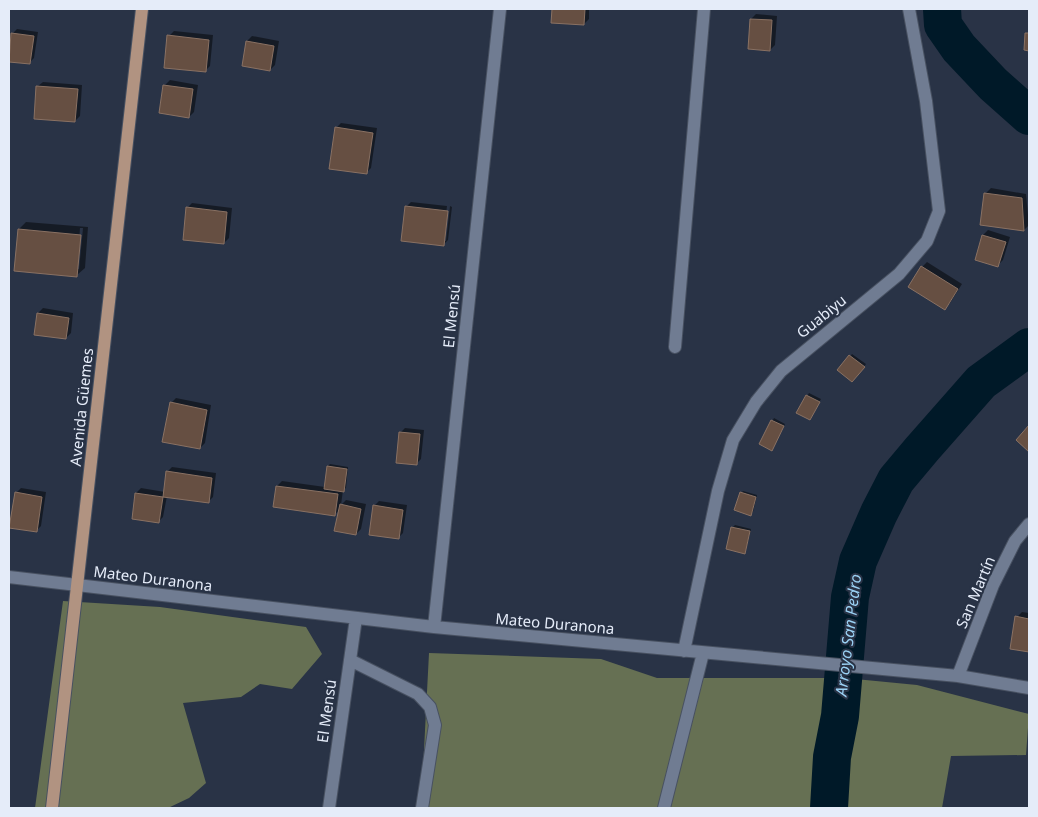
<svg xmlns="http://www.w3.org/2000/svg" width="1038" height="817" viewBox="0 0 1038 817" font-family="'Noto Sans',sans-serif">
	<rect width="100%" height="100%" fill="#293346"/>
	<path fill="#667053" d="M63,601l97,6 146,20 16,27 -30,35 -32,-5 -19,13 -58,6 23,80 -17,15 -21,10h-133z
		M429,653l172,6 56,19h188l72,7 112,29 -3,41 -75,1 -9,52h-521z"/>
	<path fill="#0007" fill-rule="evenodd" d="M553,9h36v10l-5,5 -32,-2z
		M756,14l21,2 -2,29 -5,5 -19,-31z
		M17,29l21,3 -4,26 -5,5 -20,-3 3,-26z
		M174,31l39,4 -3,31 -5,5 -36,-35z
		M252,36l27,5 -4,24 -5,5 -23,-29z
		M170,80l28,5 -4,27 -5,5 -24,-32z
		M43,82l39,3 -2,31 -5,5 -37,-35z
		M341,123l36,5 -6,40 -5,5 -30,-45z
		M991,188l35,6 3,31 -5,5 -38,-37z
		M411,202l36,4 -4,35h3l4,-35 2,1 -4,33 -5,5 -37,-38z
		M192,203l40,5 -3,30 -5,5 -37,-35z
		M26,222l62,5 -3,41 -8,7 -58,-46zM80,228h3l-4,41h-2z
		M988,230l22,7 -7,23 -5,5 -22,-6 7,-24z
		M927,262l35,22 -12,19 -5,5 -23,-41z
		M43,308l30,5 -2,20 -5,5 -28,-25z
		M852,354l14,10 -12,15 -15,-9z
		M809,393l12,6 -11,20 -12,-7z
		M176,398l35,7 -6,38 -5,5 -29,-45z
		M774,418l11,6 -12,23 -13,-3z
		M405,428l19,2 -3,29 -5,5 -16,-31z
		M330,464l18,3 -2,21 -3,2 -2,15 5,-5 20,4 -5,25 -5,5 -16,-24 -5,4 -58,-28 5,-5 43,6 3,-21z
		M172,467l44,6 -3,24 -5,5 -41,-6 -4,21 -5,5 -22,-29 5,-5 24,4 2,-20z
		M21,488l25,4 -5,34 -5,5 -20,-38z
		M743,491l14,4 -4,17 -3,2 -9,-21z
		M379,501l28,4 -4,28 -5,5 -24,-32z
		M735,525l16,4 -5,21 -2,2 -12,-24z
		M1022,612l7,1v38l-18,-3 6,-31z"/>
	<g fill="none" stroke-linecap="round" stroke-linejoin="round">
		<path stroke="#001928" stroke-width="38" d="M942,9l1,16 16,23 34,36 36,32
			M829,808l3,-51 8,-41 10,-119 8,-36 21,-48 17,-33 26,-31 59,-67 48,-35"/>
	</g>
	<path fill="#664f42" stroke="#897163" d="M552,9h33l-1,16 -33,-2z
		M750,19l22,1 -2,31 -22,-2z
		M11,33l23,3 -4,28 -21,-2z
		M1025,33h4v18l-5,-1z
		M167,35l42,5 -3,32 -42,-4z
		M246,41l28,5 -4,25 -28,-5z
		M163,85l30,4 -4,29 -30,-5z
		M36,86l42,3 -3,33 -41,-3z
		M335,127l38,6 -6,41 -38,-5z
		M984,193l38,5 2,33 -44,-6z
		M405,206l43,5 -4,35 -43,-5z
		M186,207l41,5 -3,32 -41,-4z
		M18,229l63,6 -4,42 -63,-6z
		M982,235l24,7 -8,25 -23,-7z
		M921,266l37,23 -13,21 -37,-23z
		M37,313l32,5 -3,21 -32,-4z
		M849,355l16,12 -13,15 -15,-12z
		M806,395l14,7 -10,18 -14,-7z
		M170,402l37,8 -7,39 -38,-7z
		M771,420l13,6 -12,25 -13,-7z
		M1029,425v27l-13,-12z
		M399,432l21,2 -3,31 -21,-2z
		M327,466l20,3 -3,23 -20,-3z
		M166,471l46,7 -3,25 -46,-6z
		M276,486l62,8 -3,22 -62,-9z
		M15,492l27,5 -5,35 -28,-4z
		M740,492l16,5 -5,19 -17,-6z
		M135,493l28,4 -4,26 -27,-4z
		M340,504l21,5 -5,26 -22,-4z
		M373,505l30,5 -4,29 -30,-4z
		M731,527l19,4 -5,23 -19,-5z
		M1015,616l14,3v33l-19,-3z"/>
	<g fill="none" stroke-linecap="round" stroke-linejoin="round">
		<g stroke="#485161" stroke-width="14">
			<path id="minor" d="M675,347l29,-338
				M9,577l425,50 524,49 71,12
				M434,627l66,-618
				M684,651l34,-160 15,-51 23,-38 25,-31 118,-97 28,-33 12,-30 -13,-110 -17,-92
				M350,660l68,34 12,13 5,18 -13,83
				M958,676l35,-91 22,-44 14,-17
				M329,808l27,-190
				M664,808l39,-155"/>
		</g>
		<g stroke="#485161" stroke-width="14">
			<path id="major" d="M52,808l90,-799"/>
		</g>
		<use href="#minor" stroke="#707c92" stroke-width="12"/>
		<use href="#major" stroke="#b19381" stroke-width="12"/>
	</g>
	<g text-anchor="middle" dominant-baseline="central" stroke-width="4" stroke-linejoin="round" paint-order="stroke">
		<g font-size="15" fill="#e5ecf9" stroke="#293346">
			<text transform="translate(451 316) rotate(-84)">El Mensú</text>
			<text transform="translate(821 316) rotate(-39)">Guabiyu</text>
			<text transform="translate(81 407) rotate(-84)">Avenida Güemes</text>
			<text transform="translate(153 578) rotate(7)">Mateo Duranona</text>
			<text transform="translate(975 592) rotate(-67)">San Martín</text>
			<text transform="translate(555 623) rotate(5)">Mateo Duranona</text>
			<text transform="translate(326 711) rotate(-82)">El Mensú</text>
		</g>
		<g font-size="16" font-style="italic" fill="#9ad1f4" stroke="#293346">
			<text transform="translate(848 635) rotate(-83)">Arroyo San Pedro</text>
		</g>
	</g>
	<rect width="1038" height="817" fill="none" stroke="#e5ecf9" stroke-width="20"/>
</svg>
